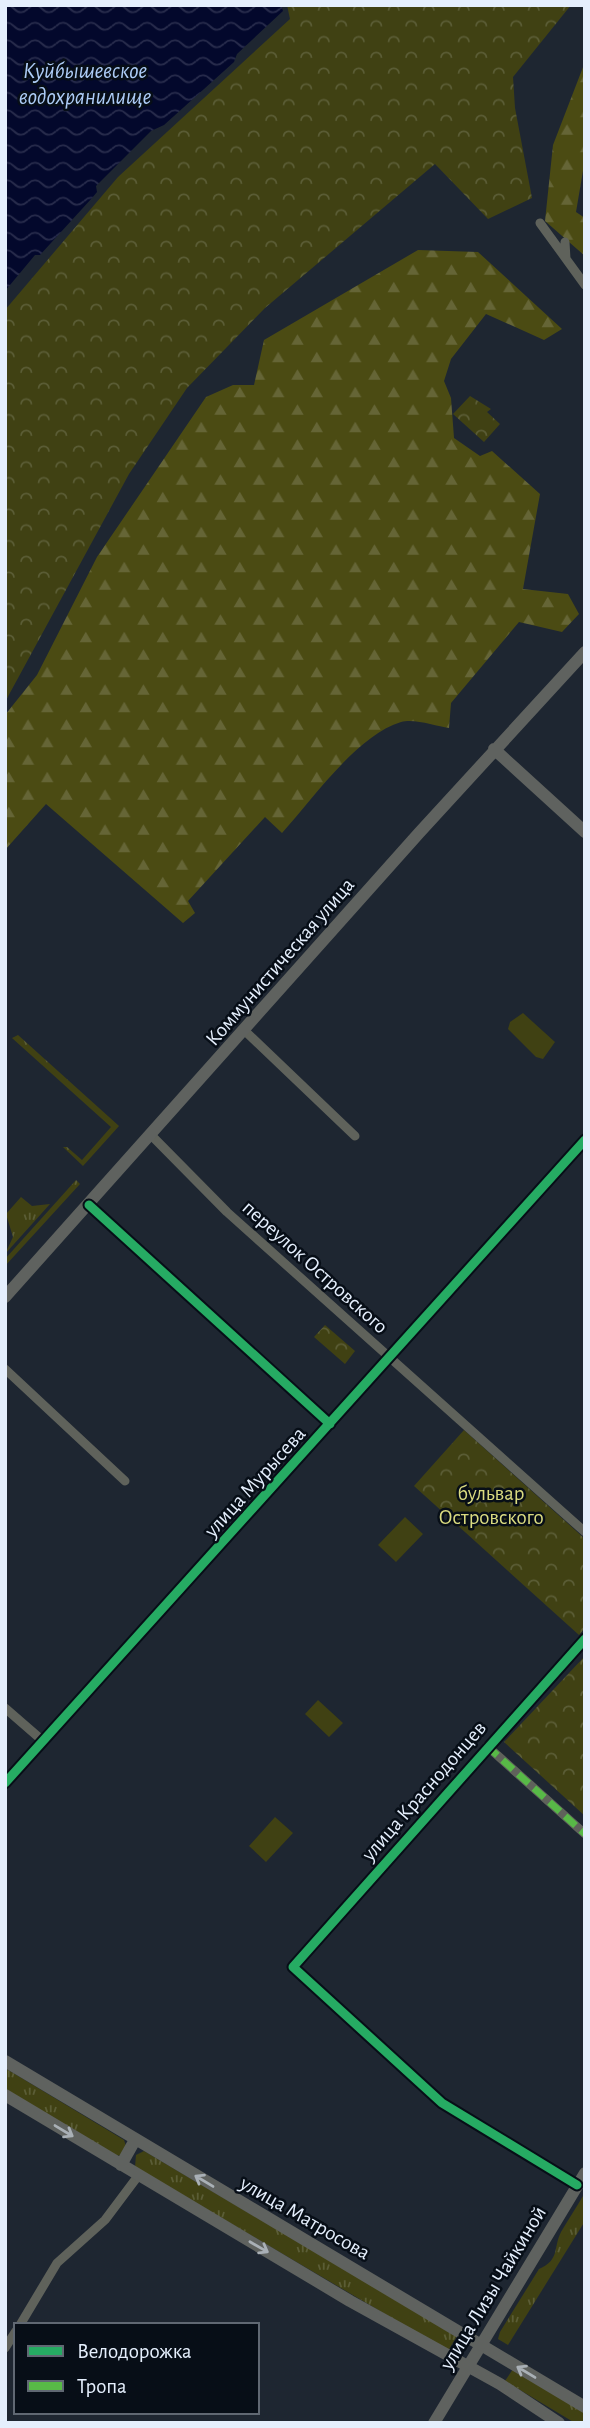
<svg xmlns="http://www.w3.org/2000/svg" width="590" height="2428" viewBox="0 0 590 2428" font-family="'Alegreya Sans',sans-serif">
	<defs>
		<pattern id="grass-tufts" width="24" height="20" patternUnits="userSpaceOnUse" patternTransform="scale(1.75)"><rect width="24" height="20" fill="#404113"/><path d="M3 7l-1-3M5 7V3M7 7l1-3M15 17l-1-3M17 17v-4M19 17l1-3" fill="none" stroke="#5b5d36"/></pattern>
		<pattern id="forest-firs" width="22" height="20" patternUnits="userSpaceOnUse" patternTransform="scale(1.75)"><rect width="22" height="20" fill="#4b4b13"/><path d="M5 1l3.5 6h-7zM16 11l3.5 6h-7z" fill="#656536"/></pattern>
		<pattern id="park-crowns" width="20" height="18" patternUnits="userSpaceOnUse" patternTransform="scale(1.75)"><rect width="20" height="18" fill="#404113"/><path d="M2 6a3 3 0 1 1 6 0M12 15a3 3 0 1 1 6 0" fill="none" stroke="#5b5d36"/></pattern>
		<pattern id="water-waves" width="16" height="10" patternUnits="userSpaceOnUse" patternTransform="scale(1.75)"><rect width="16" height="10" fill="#03082c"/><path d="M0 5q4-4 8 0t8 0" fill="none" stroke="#282c4c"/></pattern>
	</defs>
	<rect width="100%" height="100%" fill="#1e2631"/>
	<path fill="url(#grass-tufts)" d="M18,1035l101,91 -36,40 -20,-19h4l15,13 29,-33 -99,-89z
		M76,1180l4,4 -75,82v-7z
		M21,1197l11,9 18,-2 -45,50 8,-17 -7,-23z
		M5,2068l119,72 2,6 -5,9 -5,1 -111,-67z
		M144,2151l313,185 -9,15 -313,-184 1,-12z
		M583,2196l2,25 -77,124 -10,-6 2,-7 39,-63c21,-9 14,-21 22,-37 7,-12 15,-24 22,-36z
		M513,2369l72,43v11h-10l-70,-42z"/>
	<path fill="url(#forest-firs)" d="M585,62v97l-9,53 9,6v38l-40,-35 8,-76z
		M418,250l60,2 84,77 -18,11 -58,-26 -35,45 -7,22 7,17 3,40 26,18 12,-5 48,43 -17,95 45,5 11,20 -17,18 -43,-10 -68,81 -2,25c-13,-2 -35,-10 -48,-6 -44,13 -89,78 -119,111l-17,-16 -77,84 7,12 -12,10 -137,-119 -41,46v-135l32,-40 60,-118 109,-160 27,-12h21l10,-45z"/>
	<path fill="url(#park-crowns)" d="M287,5h284l-58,72 2,31 17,90 -44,21 -53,-55 -170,144 -78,80 -58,86 -124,228v-392l113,-133 172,-158z
		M470,396l21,13 -4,3 13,12 -16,18 -31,-28z
		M325,1325l30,26 -10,13 -31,-27z
		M464,1430l121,109v89l-6,7 -165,-149z
		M585,1656v160l-81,-74z"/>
	<path fill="#404113" d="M523,1013l32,29 -12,17 -7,-2 -28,-28 2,-7z
		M405,1517l18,17 -27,28 -18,-17z
		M318,1700l25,23 -14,14 -24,-23z
		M275,1817l18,16 -27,29 -17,-16z"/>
	<path fill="url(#water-waves)" d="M5,5h276l2,6 -46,43 -3,8 -70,63 -13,6 -55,55 1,6 -5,6 -52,57h-5l-30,36z"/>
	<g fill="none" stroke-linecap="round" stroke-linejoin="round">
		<path stroke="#5f625b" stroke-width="9" d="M540,223l45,62
			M565,242l1,17
			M245,1031l110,105
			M152,1136l75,76 358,320
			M89,1205l241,219
			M5,1369l120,112
			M5,1708l38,33
			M487,1746l98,88
			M5,1783l580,-643
			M577,2185l-135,-82 -149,-136 292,-328
			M20,2325l37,-62 48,-43 33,-44
			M5,2348l11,-17"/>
		<path stroke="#5f625f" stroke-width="12" d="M494,749l91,83
			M5,1297l414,-464 166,-181
			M5,2061l580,346
			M5,2095l345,206 150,83 59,39
			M121,2165l14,-25
			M434,2423l151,-250"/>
		<path stroke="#58b947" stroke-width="7" stroke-dasharray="14 7" stroke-linecap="butt" d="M487,1746l98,88"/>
		<g stroke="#070e17" stroke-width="13">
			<path id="cycleway" d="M89,1205l241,219
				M5,1783l580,-643
				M577,2185l-135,-82 -149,-136 292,-328"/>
		</g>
		<use href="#cycleway" stroke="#26ab63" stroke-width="9"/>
	</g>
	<defs><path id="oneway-shaft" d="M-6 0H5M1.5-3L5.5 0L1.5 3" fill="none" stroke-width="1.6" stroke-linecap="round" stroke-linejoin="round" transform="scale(1.75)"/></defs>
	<g stroke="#a9b0b6">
		<use href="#oneway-shaft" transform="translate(64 2131) rotate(31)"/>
		<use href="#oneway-shaft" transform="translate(204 2181) rotate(-149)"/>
		<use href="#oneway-shaft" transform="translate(259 2247) rotate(30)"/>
		<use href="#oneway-shaft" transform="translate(526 2372) rotate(-149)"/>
	</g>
	<g text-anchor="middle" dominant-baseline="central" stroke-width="5" stroke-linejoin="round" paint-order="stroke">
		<g font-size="21" fill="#e5effd" stroke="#070e17">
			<text transform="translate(280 962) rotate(-49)">Коммунистическая улица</text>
			<text transform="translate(315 1267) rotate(42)">переулок Островского</text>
			<text transform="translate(255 1482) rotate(-48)">улица Мурысева</text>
			<text transform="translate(424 1791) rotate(-49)">улица Краснодонцев</text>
			<text transform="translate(305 2218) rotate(30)">улица Матросова</text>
			<text transform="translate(493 2288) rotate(-59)">улица Лизы Чайкиной</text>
		</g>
		<g font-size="21" fill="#dadb80" stroke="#070e17">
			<text x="491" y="1493">бульвар<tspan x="491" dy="24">Островского</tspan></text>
		</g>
		<g font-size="23" font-style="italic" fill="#adccf6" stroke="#070e17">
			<text x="85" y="71">Куйбышевское<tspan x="85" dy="26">водохранилище</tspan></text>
		</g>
	</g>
	<rect width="590" height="2428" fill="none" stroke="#e5effd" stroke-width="14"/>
	<rect x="14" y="2323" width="245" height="91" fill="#070e17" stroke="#606873" stroke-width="2"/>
	<rect x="28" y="2346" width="35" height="10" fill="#26ab63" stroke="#606873" stroke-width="2"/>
	<text x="77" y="2358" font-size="21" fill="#e5effd">Велодорожка</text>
	<rect x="28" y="2381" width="35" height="10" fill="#58b947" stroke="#606873" stroke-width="2"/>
	<text x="77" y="2393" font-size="21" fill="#e5effd">Тропа</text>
</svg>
